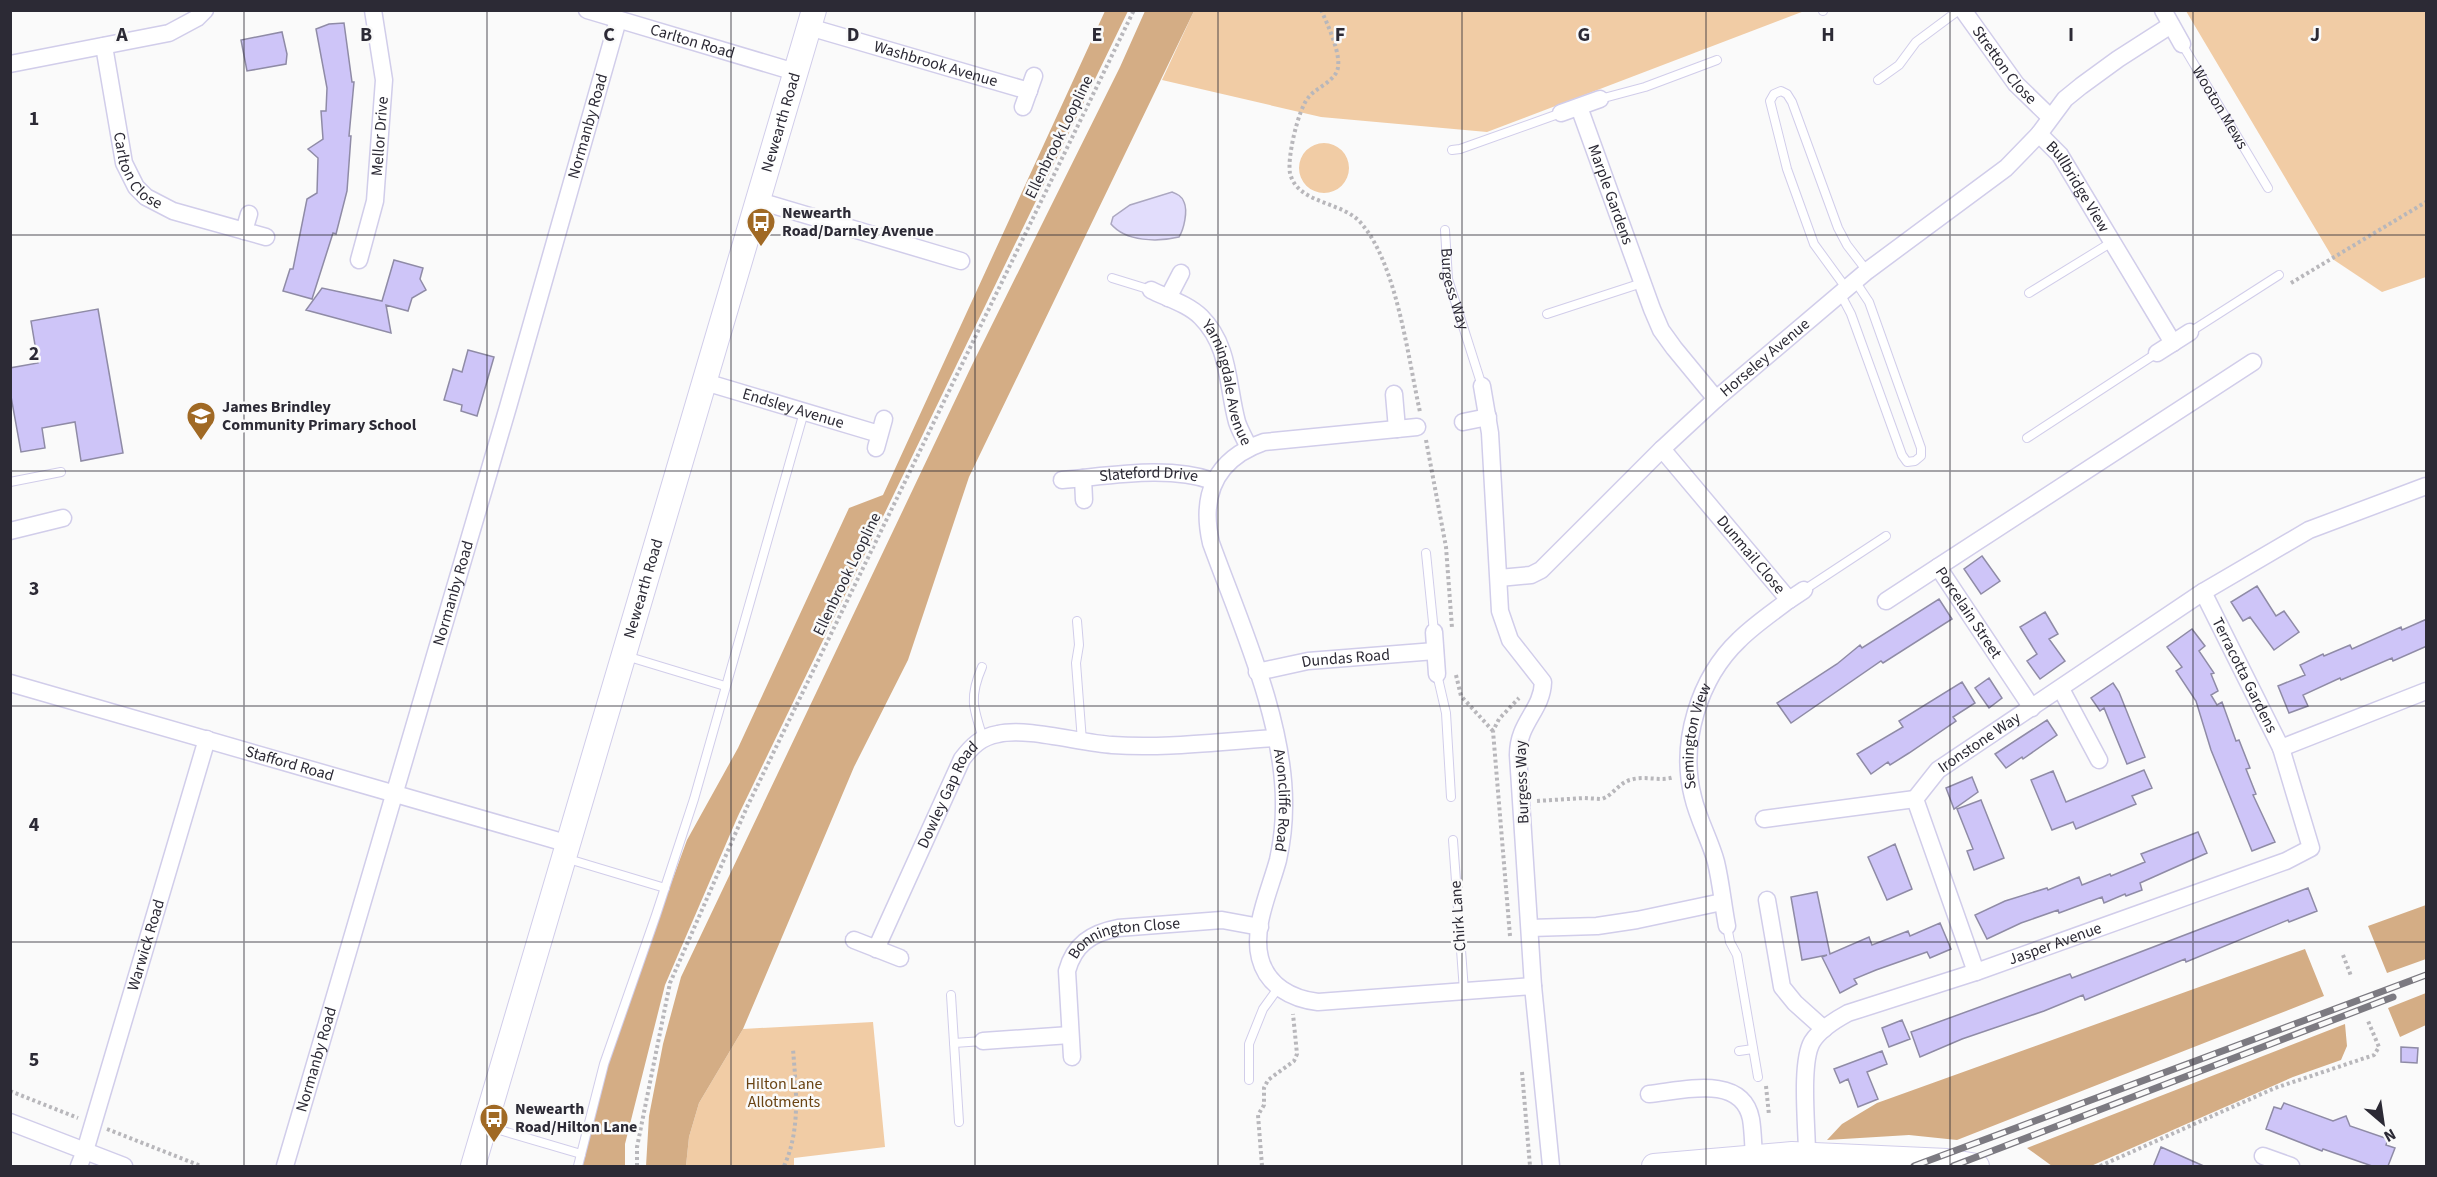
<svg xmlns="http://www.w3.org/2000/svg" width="2437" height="1177" viewBox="0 0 2437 1177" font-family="'Source Sans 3',sans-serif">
	<rect width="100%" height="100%" fill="#fafafa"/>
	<path fill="#f1cca5" d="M1807,10l-320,122 -166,-15 -159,-37 32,-69z
		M2186,11h240v266l-44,15 -48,-32z
		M1299 168a25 25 0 1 1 50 0a25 25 0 1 1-50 0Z
		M873,1022l12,125 -91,11v8h-108l3,-29 10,-34 44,-74z"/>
	<path fill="#d4ad85" d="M1105,11h23l-390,805 -73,169 -40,159v22h-48l51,-165 59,-161 51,-92 111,-240 34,-13z
		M1145,11h49l-225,466 -61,183 -54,107 -111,262 -44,74 -10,34 -3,29h-40l3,-50 14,-72 18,-67 290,-610 149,-300z
		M2426,905v54l-39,14 -19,-47z
		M2305,949l19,47 -367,144 -48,-5 -82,5 15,-16 35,-21z
		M2426,993v32l-26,12 -12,-29z
		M2345,1024l2,22 -6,14 -48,17 -202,89h-39l-25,-18z"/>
	<path fill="#e2ddfc" stroke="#aba7c0" stroke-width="1.5" d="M1172,192c5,2 10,4 12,10 4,9 0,27 -5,35 -21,5 -53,5 -68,-13l2,-7 17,-12z"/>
	<path fill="#cec5f8" stroke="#8f8ba6" stroke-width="1.5" d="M344,23l8,59h2l-5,54h2l-4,55 -11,43 -3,-1 -21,66 -29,-8 7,-22h3l14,-70 10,-6 1,-35 -10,-9 15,-10 -2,-28h5l1,-23 -11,-59 13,-5z
		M282,32l5,22 -1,10 -39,7 -6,-31z
		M394,260l29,8 -3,11 6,11 -14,8 -4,13 -22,-6 5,28 -85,-23 16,-22 60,13z
		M98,309l25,144 -42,8 -6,-39 -33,6 3,20 -24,4 -11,-61v-23l28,-5 -7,-42z
		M468,350l26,7 -17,59 -16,-5 1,-6 -18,-5 9,-31 9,3z
		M1982,556l18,25 -19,13 -17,-25z
		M2257,586l19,30 8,-5 15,21 -25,18 -24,-33 -7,4 -12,-19z
		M1939,599l13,20 -69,44 -2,-2 -90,62 -14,-20 60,-39 23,-19 2,3z
		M2045,612l13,22 -9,5 16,22 -25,18 -13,-18 10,-7 -17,-27z
		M2427,619v27l-34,15 -1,-3 -51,22 -1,-2 -37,17 5,11 -19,7 -11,-27 27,-11 -5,-10 23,-11 1,2 26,-11 2,4 49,-22 1,3z
		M2192,629l13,17 -6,5 15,22 -3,1 7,17 -7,4 6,10 5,-3 14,39 3,-1 11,28 -4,1 10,25 -3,1 22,47 -23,9 -41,-101 -15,-49 -20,-30 6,-4 -15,-20z
		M1989,678l13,20 -13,10 -14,-20z
		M1962,682l13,21 -22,14 3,4 -47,32 -19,12 -2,-3 -17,12 -14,-20 46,-27 -4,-6z
		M2113,683l6,9 26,65 -18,7 -23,-56 -4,3 -9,-13z
		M2047,720l10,15 -34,24 -1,-2 -16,11 -11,-14z
		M2144,770l8,18 -20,8 4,8 -60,25 -3,-7 -21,8 -21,-50 22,-9 13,31z
		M1972,777l6,15 -24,17 -8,-21z
		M1981,800l23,58 -30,12 -7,-19 6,-2 -16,-40z
		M2198,832l9,21 -67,30 2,7 -16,6 -1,-2 -21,9 -2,-6 -43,16 -1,-3 -37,13 -34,16 -12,-24 30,-14 42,-13 1,2 31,-13 3,8 28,-11 1,2 34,-14 -4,-8z
		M1895,844l17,45 -25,11 -19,-43z
		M2308,888l9,23 -28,11 -1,-2 -102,42 -1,-3 -100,41 -2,-5 -39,16 -82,28 -42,18 -9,-25 159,-58 2,4z
		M1817,892l13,62 39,-17 3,8 36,-14 2,5 30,-13 11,26 -21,9 -3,-6 -51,18 -22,9 3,5 -17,9 -18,-36 5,-2 -25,5 -11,-63z
		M1902,1020l8,19 -21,8 -7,-19z
		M2401,1047l17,1 -1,15 -16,-1z
		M1882,1051l5,13 -20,8 11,27 -20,8 -10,-28 -8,4 -6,-14z
		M2284,1103l49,18 13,-5 4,10 38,13 -2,6 9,3 -7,18h-16l-49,-17 -1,2 -56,-22 8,-22 7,2z
		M2161,1147l45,20h-53z"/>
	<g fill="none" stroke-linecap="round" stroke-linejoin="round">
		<g stroke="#d1cdea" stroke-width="10">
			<g id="lane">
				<path d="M1823,11v-1"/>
				<path id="s1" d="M2182,44l86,144"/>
				<path d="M1878,80l21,-15 17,-23 43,-32"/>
				<path d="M1600,99l45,-12 72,-27"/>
				<path d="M1452,150l8,-1 101,-36"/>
				<path id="s2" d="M1445,230l3,49 34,107"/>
				<path d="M1112,278l39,12"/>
				<path d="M1846,288l-32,-44 -27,-75 -17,-68 4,-7 7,-3 6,3 5,8 46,126 9,17 20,26"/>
				<path d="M1840,293l11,21 51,141 5,7 8,-1 6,-5v-8l-52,-146 -14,-21"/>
				<path d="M2029,293l83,-51"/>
				<path d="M1547,314l95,-31"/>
				<path d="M2190,332l89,-57"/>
				<path d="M2027,438l130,-85"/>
				<path d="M10,482l51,-10"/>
				<path d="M1426,553l8,79"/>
				<path d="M1804,590l82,-54"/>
				<path d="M1077,621l2,24 -3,18 6,78"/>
				<path d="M626,656l99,30"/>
				<path d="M982,667c-13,30 -9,41 1,71"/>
				<path d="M1437,674l9,39 5,84"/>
				<path d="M1453,840l11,151"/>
				<path d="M565,858l100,30"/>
				<path d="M1727,926l3,16 7,13 21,122"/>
				<path d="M951,995l8,127"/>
				<path d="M954,1043l29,-2"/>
				<path d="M1739,1051l14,-2"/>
				<path d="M1249,1080v-36l14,-35 16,-22"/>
				<path d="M486,1126l95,28"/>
				<path d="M578,1166l26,-102 52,-149 38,-116 110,-387"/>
			</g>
		</g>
		<g stroke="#d1cdea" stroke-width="19">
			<g id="street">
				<path id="s3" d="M587,10l208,62"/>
				<path id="s4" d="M1963,10l53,74 34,33"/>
				<path d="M2163,10l19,34"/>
				<path id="s5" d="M809,27l220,64"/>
				<path id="s6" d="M104,46l20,117 12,24 10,10 27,14 93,26"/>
				<path d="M10,64l159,-31 28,-15 8,-8"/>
				<path d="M1023,107l11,-31"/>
				<path id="s7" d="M1579,107l73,202 9,21 13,18 42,51"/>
				<path d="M1561,113l39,-14"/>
				<path id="s8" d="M2039,134l21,21 113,188"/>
				<path d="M759,201l202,60"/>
				<path d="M244,231l5,-17"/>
				<path id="s9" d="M359,260l16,-59 9,-121 -11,-70"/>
				<path id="s10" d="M1151,290c16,8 37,14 50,27 29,29 26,68 36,105 3,9 8,17 12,26"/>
				<path d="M1168,298l13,-25"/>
				<path d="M2157,353l33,-21"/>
				<path id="s11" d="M705,382l174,52"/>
				<path d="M1482,386l8,47 10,178 10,29 33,42c-1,29 -25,40 -25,73l15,231 18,180"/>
				<path d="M1394,394l3,35"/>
				<path d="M1463,422l25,-5"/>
				<path id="s12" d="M1417,427l-153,15c-49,17 -64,53 -53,101 29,80 74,178 73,263 0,19 -2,36 -6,54 -8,30 -26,67 -18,98 7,28 32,41 58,44l215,-16"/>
				<path d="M876,448l8,-29"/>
				<path id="s13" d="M1662,449l127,151 15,-10"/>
				<path d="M1083,478l1,22"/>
				<path id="s14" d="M1062,480c48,-4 106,-15 151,1"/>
				<path d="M10,531l53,-13"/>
				<path d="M1938,567l315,-205"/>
				<path id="s15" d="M1499,578l32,-3 10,-5 121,-121 54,-50 151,-128 139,-103 33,-34 26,-35 16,-13 37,-27 53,-34"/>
				<path id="s16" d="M2203,592l78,156 145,-57"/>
				<path id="s17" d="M1886,601l52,-34 94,141"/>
				<path d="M1434,632l3,42"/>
				<path id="s18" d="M1257,672l51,-11 127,-10"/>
				<path id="s19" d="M10,683l559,161"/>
				<path d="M2061,689l38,71"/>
				<path d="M1764,819l151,-20"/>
				<path d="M1767,900l15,87 13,16 29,26"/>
				<path id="s20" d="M1727,926c-4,-21 -6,-43 -11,-64 -6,-22 -18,-43 -23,-65 -14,-54 6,-119 46,-157 15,-15 33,-27 50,-40"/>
				<path d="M1530,928l67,-2 40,-6 85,-18"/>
				<path d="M854,940l46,18"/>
				<path id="s21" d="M876,949l86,-190c10,-13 19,-22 36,-25 28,-7 82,9 114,11 54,4 110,-4 164,-7"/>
				<path id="s22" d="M1976,972l-61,-173 23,-29 265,-178 106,-62 117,-44"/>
				<path d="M983,1041l87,-6"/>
				<path id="s23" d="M1072,1057l-5,-86c7,-26 24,-38 51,-43l104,-8 38,7"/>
				<path d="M1649,1094c32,-3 93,-21 102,25 2,12 2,25 3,37"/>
				<path d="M10,1122l114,44"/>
				<path id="s24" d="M1807,1154c0,-26 -7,-91 5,-112 8,-13 23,-22 36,-29l128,-41 310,-111 25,-13 -30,-100"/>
				<path d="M2263,1156l28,10"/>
				<path id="s25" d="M79,1166l6,-15 122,-412"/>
				<path id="s26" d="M285,1166l223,-759 110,-387"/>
			</g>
		</g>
		<g stroke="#d1cdea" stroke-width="26">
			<g id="secondary">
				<path id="s27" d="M473,1166l341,-1156"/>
				<path d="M1654,1166l138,-12 155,7 30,5"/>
			</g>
		</g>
		<path stroke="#b8b7bb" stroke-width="4" stroke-dasharray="3 3" stroke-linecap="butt" d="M1321,10c6,13 22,47 16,61 -5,12 -22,17 -29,27 -10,12 -21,60 -18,75 7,31 52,28 71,50 36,41 47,135 59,189
			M2291,283l135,-81
			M1426,440l20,107 6,81
			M1456,675l5,21 32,35
			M1537,801l47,-3 18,1c11,-4 17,-16 28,-19 15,-5 30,2 44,-3
			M1510,936l-17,-205 6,-12 20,-21
			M2343,955l8,21
			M1522,1072l8,94
			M1766,1086l3,29
			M10,1091l68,27
			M107,1129l94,37
			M637,1166v-19l33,-164 77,-176 387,-797
			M784,1166c17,-37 12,-77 9,-117
			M1262,1166l-4,-51 6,-10v-17l4,-8 26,-19 3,-7 -4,-40
			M2100,1166l175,-78 99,-33 5,-8 -11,-26"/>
		<use href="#lane" stroke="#fff" stroke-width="8"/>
		<use href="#street" stroke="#fff" stroke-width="16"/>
		<use href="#secondary" stroke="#fff" stroke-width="24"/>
		<g stroke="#7c7a81" stroke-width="7">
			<path id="rail" d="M1914,1166l512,-191
				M1953,1166l440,-169"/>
		</g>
		<use href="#rail" stroke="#fafafa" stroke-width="4.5" stroke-dasharray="14" stroke-linecap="butt"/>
	</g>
	<path fill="none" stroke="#2c2a35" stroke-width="1.5" stroke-opacity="0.55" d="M244,10v1156M487,10v1156M731,10v1156M975,10v1156M1218,10v1156M1462,10v1156M1706,10v1156M1950,10v1156M2193,10v1156M10,235h2416M10,471h2416M10,706h2416M10,942h2416"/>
	<defs>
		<g id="bus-pin" transform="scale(1.5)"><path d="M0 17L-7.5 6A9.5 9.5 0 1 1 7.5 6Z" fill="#a06924" stroke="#fafafa"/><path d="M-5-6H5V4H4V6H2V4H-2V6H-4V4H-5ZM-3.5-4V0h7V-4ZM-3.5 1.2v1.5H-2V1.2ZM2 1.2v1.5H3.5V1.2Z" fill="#fff"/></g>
		<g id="school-pin" transform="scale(1.5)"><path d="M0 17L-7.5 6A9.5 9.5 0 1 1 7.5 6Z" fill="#a06924" stroke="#fafafa"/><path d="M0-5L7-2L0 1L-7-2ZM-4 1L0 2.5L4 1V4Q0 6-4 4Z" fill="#fff"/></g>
	</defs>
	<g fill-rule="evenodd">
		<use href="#bus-pin" x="761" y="222"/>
		<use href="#school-pin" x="201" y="416"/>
		<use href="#bus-pin" x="494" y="1118"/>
	</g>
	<g text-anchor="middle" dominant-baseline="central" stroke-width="5" stroke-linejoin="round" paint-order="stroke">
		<g font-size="16" fill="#2c2a35" stroke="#fafafa">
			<text stroke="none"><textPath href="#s3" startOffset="110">Carlton Road</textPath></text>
			<text stroke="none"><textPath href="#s5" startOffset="132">Washbrook Avenue</textPath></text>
			<text stroke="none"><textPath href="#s4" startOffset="69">Stretton Close</textPath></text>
			<text stroke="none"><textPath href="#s1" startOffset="74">Wooton Mews</textPath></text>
			<text stroke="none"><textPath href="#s27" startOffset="1088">Newearth Road</textPath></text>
			<text stroke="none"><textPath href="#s26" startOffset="1083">Normanby Road</textPath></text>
			<text stroke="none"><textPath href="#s9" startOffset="126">Mellor Drive</textPath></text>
			<text transform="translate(1059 137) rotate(-64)">Ellenbrook Loopline</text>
			<text stroke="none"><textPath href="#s6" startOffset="132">Carlton Close</textPath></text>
			<text stroke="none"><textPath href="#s8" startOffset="66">Bullbridge View</textPath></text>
			<text stroke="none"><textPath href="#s7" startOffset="93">Marple Gardens</textPath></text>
			<text stroke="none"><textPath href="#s2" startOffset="60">Burgess Way</textPath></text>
			<text stroke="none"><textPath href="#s15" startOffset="352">Horseley Avenue</textPath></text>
			<text stroke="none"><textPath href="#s10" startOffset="129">Yarningdale Avenue</textPath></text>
			<text stroke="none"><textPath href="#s11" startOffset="92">Endsley Avenue</textPath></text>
			<text stroke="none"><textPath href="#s14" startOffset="87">Slateford Drive</textPath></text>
			<text stroke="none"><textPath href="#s13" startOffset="138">Dunmail Close</textPath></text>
			<text transform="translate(847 574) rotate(-64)">Ellenbrook Loopline</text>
			<text stroke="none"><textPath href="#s27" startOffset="602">Newearth Road</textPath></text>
			<text stroke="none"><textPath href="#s26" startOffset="597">Normanby Road</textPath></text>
			<text stroke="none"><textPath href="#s17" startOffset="117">Porcelain Street</textPath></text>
			<text stroke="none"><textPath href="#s18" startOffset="90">Dundas Road</textPath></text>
			<text stroke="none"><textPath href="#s16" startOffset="93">Terracotta Gardens</textPath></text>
			<text stroke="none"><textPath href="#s20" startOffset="196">Semington View</textPath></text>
			<text stroke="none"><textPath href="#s22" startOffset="270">Ironstone Way</textPath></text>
			<text stroke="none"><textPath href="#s19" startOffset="291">Stafford Road</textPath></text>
			<text transform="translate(1522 782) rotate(-92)">Burgess Way</text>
			<text stroke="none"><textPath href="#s21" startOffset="170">Dowley Gap Road</textPath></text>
			<text stroke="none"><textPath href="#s12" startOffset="550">Avoncliffe Road</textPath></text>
			<text transform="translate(1458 916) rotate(-94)">Chirk Lane</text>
			<text stroke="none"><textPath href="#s23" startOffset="160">Bonnington Close</textPath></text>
			<text stroke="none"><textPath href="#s24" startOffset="378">Jasper Avenue</textPath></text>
			<text stroke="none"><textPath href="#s25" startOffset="231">Warwick Road</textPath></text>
			<text stroke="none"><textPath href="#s26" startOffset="111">Normanby Road</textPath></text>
		</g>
		<g font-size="16" font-weight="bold" fill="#2c2a35" stroke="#fafafa" text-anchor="start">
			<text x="782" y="213">Newearth<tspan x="782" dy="18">Road/Darnley Avenue</tspan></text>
			<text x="222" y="407">James Brindley<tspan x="222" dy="18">Community Primary School</tspan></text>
			<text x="515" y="1109">Newearth<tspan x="515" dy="18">Road/Hilton Lane</tspan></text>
		</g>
		<g font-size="16" fill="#6a4414" stroke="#fafafa">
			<text x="784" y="1084">Hilton Lane<tspan x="784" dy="18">Allotments</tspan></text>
		</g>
	</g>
	<g font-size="20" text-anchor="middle" font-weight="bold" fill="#2c2a35" stroke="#fafafa" stroke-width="5" stroke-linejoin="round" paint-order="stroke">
		<text x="122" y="41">A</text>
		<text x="366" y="41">B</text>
		<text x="609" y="41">C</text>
		<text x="853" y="41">D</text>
		<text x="1097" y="41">E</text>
		<text x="1340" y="41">F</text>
		<text x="1584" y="41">G</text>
		<text x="1828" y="41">H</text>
		<text x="2071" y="41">I</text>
		<text x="2315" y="41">J</text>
		<text x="34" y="125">1</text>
		<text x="34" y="360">2</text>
		<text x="34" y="595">3</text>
		<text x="34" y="831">4</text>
		<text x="34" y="1066">5</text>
	</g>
	<rect width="2437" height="1177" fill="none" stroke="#2c2a35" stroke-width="24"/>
	<g transform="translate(2383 1123) rotate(151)" stroke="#fafafa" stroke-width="4.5" paint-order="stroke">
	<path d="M0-4.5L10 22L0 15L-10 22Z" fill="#2c2a35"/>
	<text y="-9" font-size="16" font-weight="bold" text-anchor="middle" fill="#2c2a35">N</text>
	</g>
</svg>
